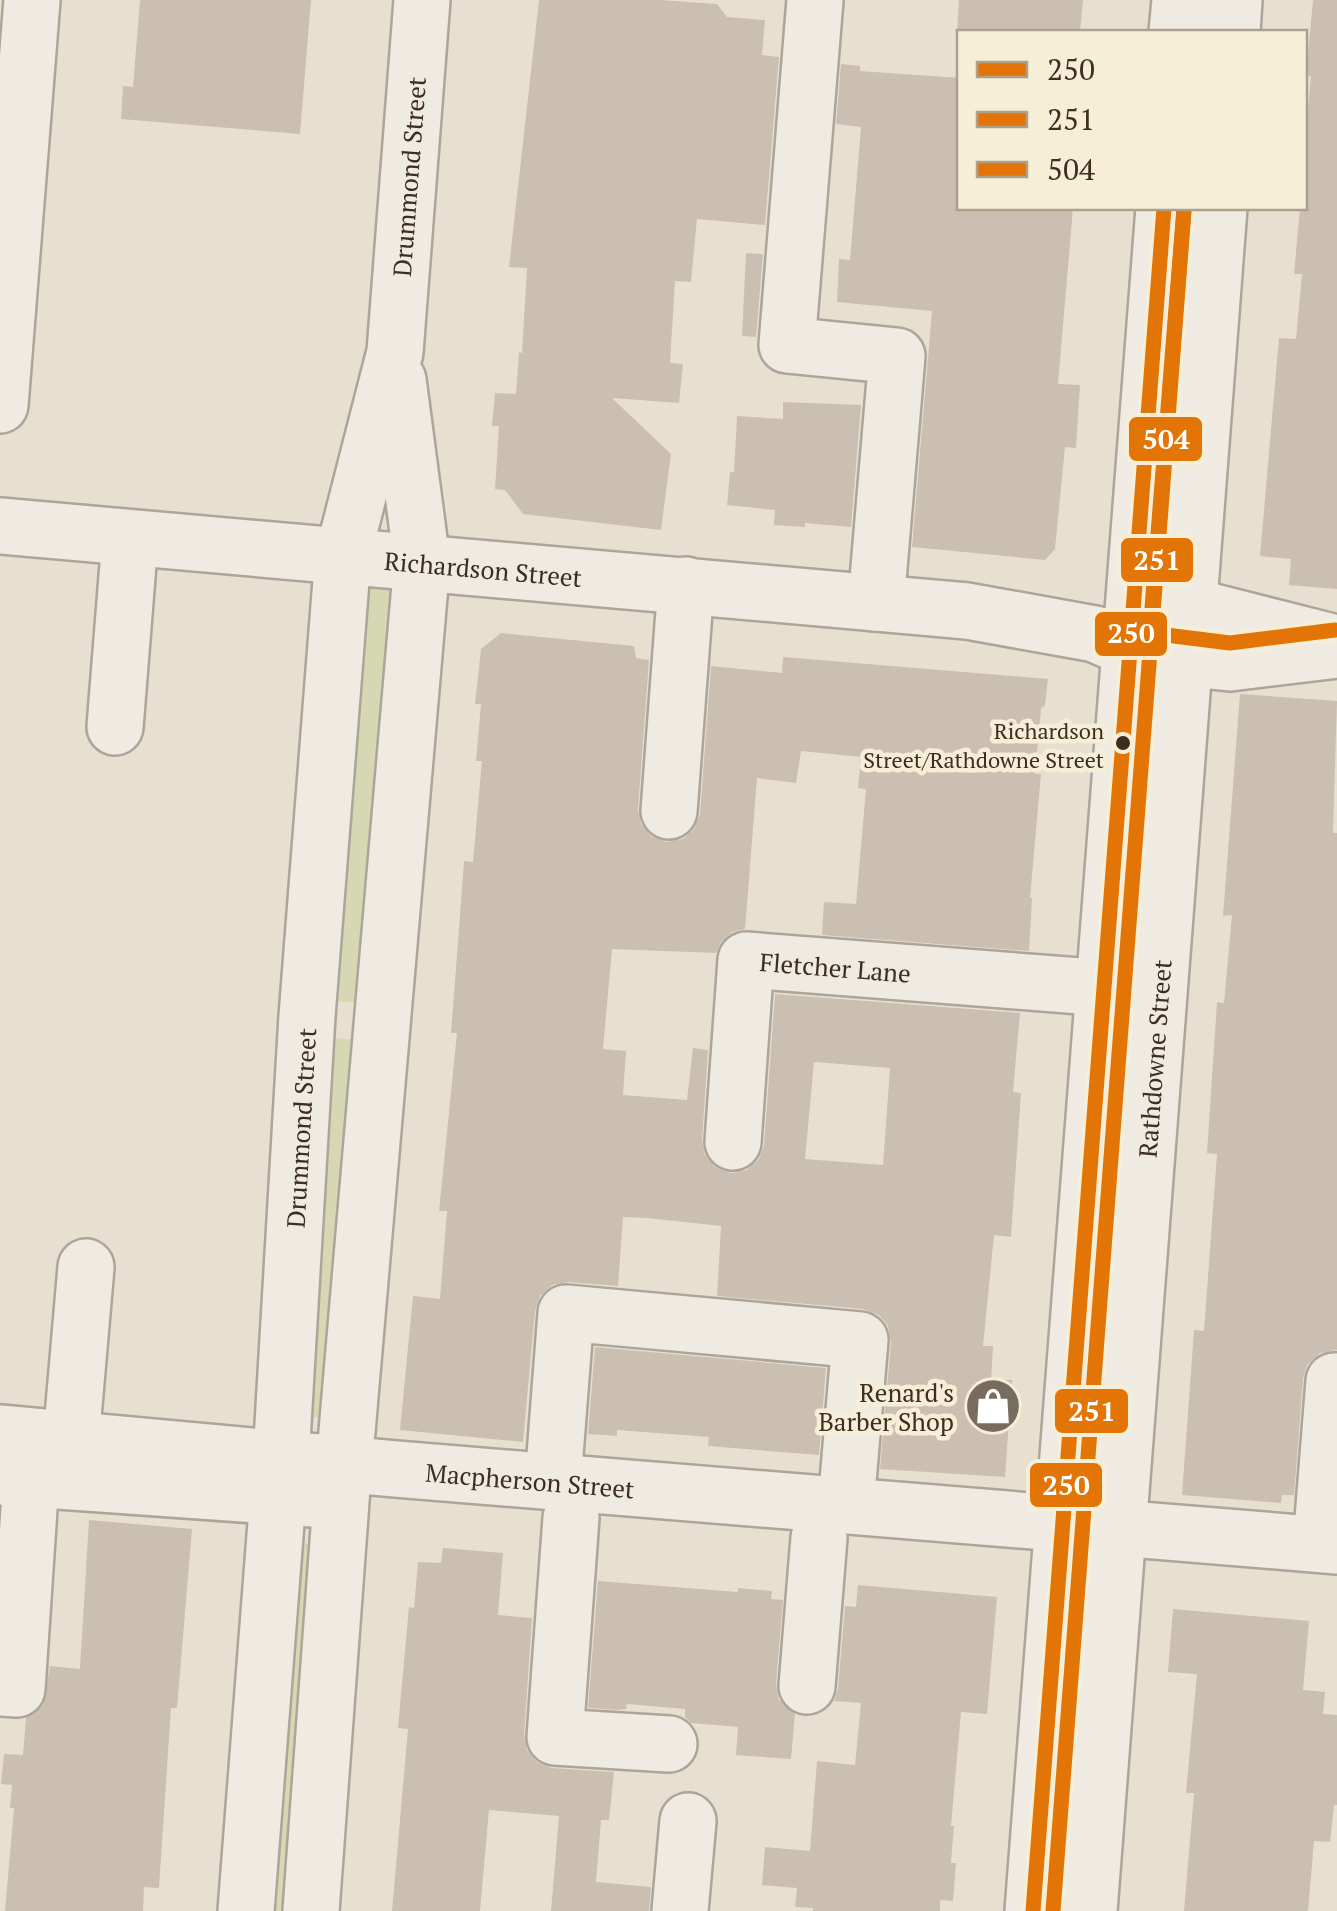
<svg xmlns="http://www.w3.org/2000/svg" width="1337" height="1911" viewBox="0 0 1337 1911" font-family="'PT Serif',serif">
	<rect width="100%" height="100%" fill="#e7e0d1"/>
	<path fill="#d6d7b3" d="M360,584l42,5 -32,415 -44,-4z
		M324,1037l43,4 -28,379 -46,-5z
		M286,1542l43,3 -27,366h-45z"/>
	<path fill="#cbbfb2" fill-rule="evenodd" d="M140,0h171l-11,134 -179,-15 2,-33 10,1z
		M539,0h120l58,4 10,13 38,3 -3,35 17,2 -14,168 -68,-6 -6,63 -16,-1 -5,82 13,1 -4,39 -67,-5 59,56 -10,76 -138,-16 -18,-24 -10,-1 4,-63h-7l3,-33 21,1 3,-42 3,1 5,-85 -18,-1z
		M959,0h124l-3,32h-123z
		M1313,0h24v589l-48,-4 2,-26 -31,-3 19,-218 17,1 6,-65h-8l6,-66h4v-57l7,-75 -5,-1z
		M841,64l19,2v5l100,7v130h113l-15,176 22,1 -4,63 -11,-1 -10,102 -10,11 -133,-13 20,-236 -95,-9 2,-43 11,1 11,-133 -25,-3z
		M746,253l17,1 -7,83 -14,-1z
		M783,402l78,3 -10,122 -46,-4v4l-31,-2 1,-15 -48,-5 3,-33h4l3,-56 46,3z
		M501,633l133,13 2,12 13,2 -11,150 3,14 10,12 15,6 17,-3 11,-10 6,-15 11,-148 71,7 1,-16 265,22 -3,26 -4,4 -6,65h6l-11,124h2l-3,53 -207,-16 2,-33 32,2 10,-115 -8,-1 3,-31 -60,-6 -5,32 -39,-5 -12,151 -13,3 -11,10 -5,11 -104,-4 -9,100 23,2 -3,44 64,5 6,-52 15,2 -6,91 3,14 10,12 17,6 15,-3 12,-11 5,-14 11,-151 245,19 -7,79 8,1 -10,144 -17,-2 -11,111h10l-2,34h21l-7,97 -125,-8 11,-126 -3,-17 -9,-11 -16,-6 -146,-13 4,-70 -74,-8 -24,-1 -5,69 -50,-4 -16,3 -12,11 -5,15 -12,131 -123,-12 13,-134 27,3 7,-88h-8l18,-178h-6l8,-104 5,-68 9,1 9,-101h-6l5,-57h-6l6,-55zM814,1062l76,6 -7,97 -78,-6z
		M1240,694l97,7 -4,132h4v517l-17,3 -13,12 -4,14 -9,116h-12l-1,8 -99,-8 12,-165 10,1 13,-177 -10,-1 10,-151 7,1 8,-88 -9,1z
		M595,1347l231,21 -7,87 -111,-9 1,-9 -92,-7v6l-29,-2z
		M89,1520l103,9 -15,179h-6l-12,180 -15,-1 -1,24h-138l9,-103h-4l2,-23 -11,-1 3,-30 19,1 3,-37 17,-13 7,-39 30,3z
		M443,1548l60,5 -5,62 34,3 -8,117 3,15 10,12 15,6 62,4 -5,48h-8l-5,62 55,5 -2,24h-98l8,-95 -70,-6 -9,101h-88l16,-182 -10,-1 11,-121 5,1 4,-46 23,1z
		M598,1581l140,11v-4l34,3 -1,8 12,1 -7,84 3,16 16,14 -4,45 -55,-4 2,-28 -47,-4 -6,-6v-8l-58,-5 -1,5 -7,1 -31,-2z
		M858,1585l139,12 -10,117 -26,-2 -10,114h3l-3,37h5l-3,38 -13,-1v11h-127v-3l-18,-1 2,-19 -35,-3 3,-38 45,4 7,-90 38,4 6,-62 -27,-2 4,-12 7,-83 11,1z
		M1173,1609l136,12 -6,69 22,2 -2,22 14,1v90h-3l-4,37 -16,-1 -6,70h-124l10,-118h-8l11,-119 -29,-2z"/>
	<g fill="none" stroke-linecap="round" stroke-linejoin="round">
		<g stroke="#ada599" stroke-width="60">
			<g id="minor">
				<path d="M815,0l-28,345 110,11 -21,247"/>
				<path d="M1177,32l3,-32"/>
				<path d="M1232,32l2,-32"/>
				<path d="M0,405l32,-405"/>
				<path id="s1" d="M0,526l967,85 128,23 46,20 89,9 107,-13"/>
				<path d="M1154,602l36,4 138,35"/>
				<path d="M115,727l15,-188"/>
				<path d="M669,811l17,-226"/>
				<path id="s2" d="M733,1142l13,-182 360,28"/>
				<path id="s3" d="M0,1433l396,36 941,77"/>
				<path d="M71,1440l15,-173"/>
				<path d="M0,1477l312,22"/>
				<path d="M553,1481l13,-168 294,27 -14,165"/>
				<path d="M571,1518l-16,219 114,7"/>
				<path d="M1321,1544l13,-163h3"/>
				<path d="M807,1686l12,-148"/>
				<path d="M0,1688l17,1 14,-210"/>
				<path id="s4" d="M246,1911l35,-453 26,-442 36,-461 52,-203 27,-352"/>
				<path d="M311,1911l30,-410 81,-939 -24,-182"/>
				<path d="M680,1911l8,-90"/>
				<path d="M1033,1911l131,-1703"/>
				<path id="s5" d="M1089,1911l130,-1703"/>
			</g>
		</g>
		<use href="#minor" stroke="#efebe3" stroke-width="55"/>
		<g stroke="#f7eed8" stroke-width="22">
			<path id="bus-1" d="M1033,1911l131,-1703"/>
		</g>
		<g stroke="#f7eed8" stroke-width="22">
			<path id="bus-2" d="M1053,1911l131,-1701"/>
		</g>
		<g stroke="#f7eed8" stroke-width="22">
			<path id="bus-3" d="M1184,209l-34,424 80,10 105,-13"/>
		</g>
		<use href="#bus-1" stroke="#e27505" stroke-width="15"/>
		<use href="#bus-2" stroke="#e27505" stroke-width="15"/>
		<use href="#bus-3" stroke="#e27505" stroke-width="15"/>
	</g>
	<defs>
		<g id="shop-disc" transform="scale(2.875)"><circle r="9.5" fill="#786c5e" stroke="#f7eed8"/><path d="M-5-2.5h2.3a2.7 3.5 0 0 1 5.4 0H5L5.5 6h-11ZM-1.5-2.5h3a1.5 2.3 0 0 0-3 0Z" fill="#fff"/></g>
	</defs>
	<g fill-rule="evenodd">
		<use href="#shop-disc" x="993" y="1406"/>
	</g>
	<circle fill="#3d2e20" stroke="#f7eed8" stroke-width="4" cx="1123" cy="743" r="9"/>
	<g text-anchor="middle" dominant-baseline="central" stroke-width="9" stroke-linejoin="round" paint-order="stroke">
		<g font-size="22" fill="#3d2e20" stroke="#f7eed8" text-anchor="end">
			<text x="1104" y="730">Richardson<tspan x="1104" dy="29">Street/Rathdowne Street</tspan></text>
		</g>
		<g font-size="25" fill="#3d2e20" stroke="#f7eed8">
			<text stroke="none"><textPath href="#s4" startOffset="1745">Drummond Street</textPath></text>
			<text stroke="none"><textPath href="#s1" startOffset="485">Richardson Street</textPath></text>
			<text stroke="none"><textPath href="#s2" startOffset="272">Fletcher Lane</textPath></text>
			<text stroke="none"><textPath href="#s5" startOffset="855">Rathdowne Street</textPath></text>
			<text stroke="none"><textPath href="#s4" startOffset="785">Drummond Street</textPath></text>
			<text stroke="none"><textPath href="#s3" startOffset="532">Macpherson Street</textPath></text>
		</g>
		<g font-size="25" fill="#3d2e20" stroke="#f7eed8" text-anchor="end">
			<text x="954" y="1392">Renard's<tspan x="954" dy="29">Barber Shop</tspan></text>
		</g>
	</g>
	<g stroke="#f7eed8" stroke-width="4">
		<rect x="1127" y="415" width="77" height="48" rx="10" fill="#e27505"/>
		<rect x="1119" y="536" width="76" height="48" rx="10" fill="#e27505"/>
		<rect x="1093" y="610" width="76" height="48" rx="10" fill="#e27505"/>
		<rect x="1053" y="1387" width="77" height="48" rx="10" fill="#e27505"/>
		<rect x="1028" y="1461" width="76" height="48" rx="10" fill="#e27505"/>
	</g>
	<g font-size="28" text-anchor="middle" font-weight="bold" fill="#fff">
		<text x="1166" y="449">504</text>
		<text x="1157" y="570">251</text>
		<text x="1131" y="643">250</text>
		<text x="1092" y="1421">251</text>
		<text x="1066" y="1495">250</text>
	</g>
	<rect x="957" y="30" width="350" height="180" fill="#f7eed8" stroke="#ada18e" stroke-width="2.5"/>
	<rect x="977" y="62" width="50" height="15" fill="#e27505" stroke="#ada18e" stroke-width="2.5"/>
	<text x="1047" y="80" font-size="30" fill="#3d2e20">250</text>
	<rect x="977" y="112" width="50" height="15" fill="#e27505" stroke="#ada18e" stroke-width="2.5"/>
	<text x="1047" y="130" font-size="30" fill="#3d2e20">251</text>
	<rect x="977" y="162" width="50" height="15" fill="#e27505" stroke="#ada18e" stroke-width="2.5"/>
	<text x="1047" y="180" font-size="30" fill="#3d2e20">504</text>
</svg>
